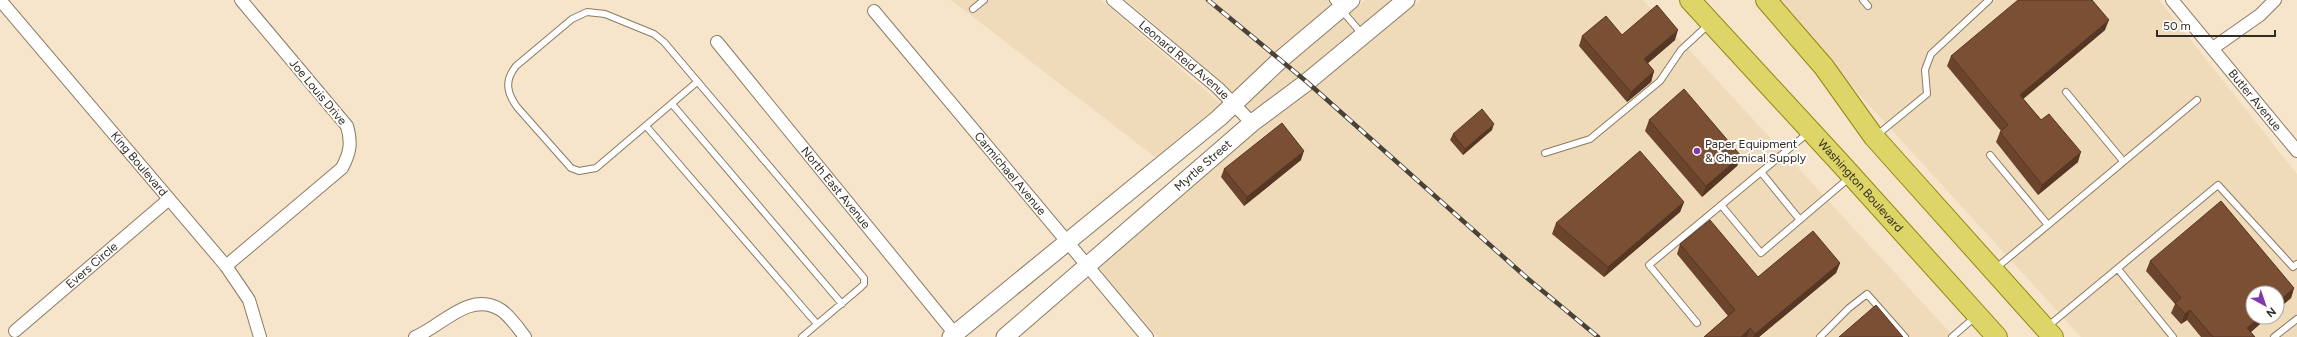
<svg xmlns="http://www.w3.org/2000/svg" width="2297" height="337" viewBox="0 0 2297 337" font-family="Figtree,sans-serif">
	<rect width="100%" height="100%" fill="#f6e5ca"/>
	<path fill="#efdab9" fill-rule="evenodd" d="M951,0h150l120,104 -66,53z
		M1126,0h211l-63,53 -42,39z
		M1365,0h27l-91,75 -49,37 -7,-6 41,-39z
		M1421,0h222l311,337h-796l-60,-70 160,-138 55,-40z
		M1777,0h382l138,174v163h-216l-245,-268zM2253,293h24v24h-24z"/>
	<g fill="none" stroke-linecap="round" stroke-linejoin="round">
		<g stroke="#8b7b63" stroke-width="8">
			<path id="lane" d="M1333,0l29,34
				M1863,0l5,6
				M973,9l11,-9
				M697,82l-101,86 -17,3 -8,-3 -54,-61c-10,-14 -13,-26 -1,-41l56,-47 15,-7 18,2 49,20 10,8 200,236v6l-4,4 -58,49
				M2066,92l57,69
				M672,104l170,200
				M646,126l171,198
				M1877,135l50,-41 -2,-24 6,-16 58,-54
				M1545,153l45,-14 70,-58 21,-31 27,-25
				M1990,155l58,70 -52,43
				M1761,172l39,48
				M1721,205l40,48 88,-75
				M2048,225l149,-125
				M2118,269l55,68
				M1697,323l-48,-58 159,-132
				M2047,327l171,-142 75,82 4,-3
				M1820,337l29,-29 18,-14 38,43
				M1952,337l23,-20
				M2274,337l23,-18"/>
		</g>
		<g stroke="#8b7b63" stroke-width="14">
			<g id="street">
				<path id="s1" d="M0,0l226,266 23,34 11,37"/>
				<path id="s2" d="M1113,0l105,88 34,35"/>
				<path id="s3" d="M2172,0l125,151"/>
				<path id="s4" d="M874,11l273,326"/>
				<path id="s5" d="M717,42l238,292"/>
				<path d="M2213,48l47,-33 15,-15"/>
				<path d="M226,266l116,-98c8,-15 10,-25 5,-42l-106,-126"/>
				<path id="s6" d="M15,331l153,-131"/>
				<path d="M415,337c27,-11 55,-47 86,-27 9,6 17,18 24,27"/>
			</g>
		</g>
		<g stroke="#8b7b63" stroke-width="19">
			<g id="secondary">
				<path d="M951,337l268,-219 61,-58 71,-60"/>
				<path id="s7" d="M1005,337l247,-214 55,-41 99,-82"/>
			</g>
		</g>
		<g stroke="#92880e" stroke-width="22">
			<g id="primary">
				<path id="s8" d="M1690,0l152,165 155,172"/>
				<path d="M1766,0l58,67 50,70 179,200"/>
			</g>
		</g>
		<use href="#lane" stroke="#fff" stroke-width="6"/>
		<use href="#street" stroke="#fff" stroke-width="12"/>
		<use href="#secondary" stroke="#fff" stroke-width="17"/>
		<use href="#primary" stroke="#ddd568" stroke-width="20"/>
		<g stroke="#494236" stroke-width="4.5">
			<path id="rail" d="M1208,0l99,82 220,196 71,59"/>
		</g>
		<use href="#rail" stroke="#fff" stroke-width="3" stroke-dasharray="9" stroke-linecap="butt"/>
	</g>
	<path fill="#6a442c" d="M2105,30l-82,69 55,63 -40,33 -42,-53 4,-10 1,-1 -54,-65 4,-10z
		M1622,35l53,5 -27,23 6,8 -3,11 -24,20 -48,-56 3,-10z
		M1649,120l92,36 -4,10 -35,31 -57,-66z
		M1492,130l-29,25 -13,-15 3,-6z
		M1301,160l-57,46 -23,-29 3,-8z
		M1684,202l-4,10 -76,65 -52,-43 4,-11z
		M1680,244l78,33 82,-14 -4,10 -77,64h-55l24,-21 -51,-62z
		M2150,261l144,27 -3,10 -14,12v-17l-9,24 -17,15 4,5h-54l-14,-17 -6,4 -10,-11 4,-9 -29,-33z"/>
	<path fill="#563724" d="M2109,20l-4,10 -89,75 4,-10z
		M1678,30l-3,10 -35,30 4,-11z
		M1654,71l-3,11 -24,20 4,-10z
		M1494,124l-2,6 -29,25 2,-6z
		M1304,151l-3,9 -57,46 3,-9z
		M2081,152l-3,10 -40,33 4,-10z
		M1741,156l-4,10 -35,31 4,-11z
		M1684,202l-4,10 -76,65 4,-10z
		M1840,263l-4,10 -77,64h-6l2,-3z
		M2294,288l-3,10 -14,12v-7z
		M2190,310l-3,10 -6,4 4,-10z
		M2260,317h8l-23,20 2,-9z
		M1750,328l-3,9h-6z"/>
	<path fill="#7b4f33" stroke="#563724" d="M2018,0h74l17,20 -89,75 21,25 8,-6 32,38 -39,33 -42,-53 8,-7 -57,-69z
		M1657,5l21,25 -34,29 10,12 -23,21 -49,-56 24,-20 16,19z
		M1684,89l57,67 -35,30 -57,-66z
		M1482,109l12,15 -29,25 -12,-15z
		M1282,123l22,28 -57,46 -23,-28z
		M1640,151l44,51 -76,65 -52,-44z
		M2221,201l73,87 -17,15v-10h-24v24h7l-13,11 8,9h-42l-23,-27 -5,4 -10,-11 6,-5 -31,-37z
		M1710,220l48,57 55,-46 27,32 -85,71 -5,-6 -9,9h-37l31,-27 -55,-66z
		M1876,305l27,32h-64z"/>
	<circle fill="#8239ab" stroke="#fff" stroke-width="1.5" cx="1697" cy="151" r="4"/>
	<g text-anchor="middle" dominant-baseline="central" stroke-width="4" stroke-linejoin="round" paint-order="stroke">
		<g font-size="12" fill="#322c22" stroke="#fff">
			<text stroke="none"><textPath href="#s2" startOffset="93">Leonard Reid Avenue</textPath></text>
			<text transform="translate(318 92) rotate(50)">Joe Louis Drive</text>
			<text stroke="none"><textPath href="#s3" startOffset="130">Butler Avenue</textPath></text>
			<text stroke="none"><textPath href="#s1" startOffset="215">King Boulevard</textPath></text>
			<text stroke="none"><textPath href="#s7" startOffset="262">Myrtle Street</textPath></text>
			<text stroke="none"><textPath href="#s4" startOffset="212">Carmichael Avenue</textPath></text>
			<text stroke="none"><textPath href="#s8" startOffset="252">Washington Boulevard</textPath></text>
			<text stroke="none"><textPath href="#s5" startOffset="188">North East Avenue</textPath></text>
			<text stroke="none"><textPath href="#s6" startOffset="101">Evers Circle</textPath></text>
		</g>
		<g font-size="12" fill="#322c22" stroke="#fff" text-anchor="start">
			<text x="1705" y="144">Paper Equipment<tspan x="1705" dy="14">&amp; Chemical Supply</tspan></text>
		</g>
	</g>
	<g transform="translate(2265 305) rotate(140)"><circle r="19" fill="#ffffff" stroke="#adaba7"/>
	<path d="M0-3L7 15L0 10L-7 15Z" fill="#8239ab"/>
	<text y="-6" font-size="11" font-weight="bold" text-anchor="middle" fill="#322c22">N</text>
	</g>
	<path d="M2157 30v6h118v-6" fill="none" stroke="#322c22" stroke-width="2"/>
	<text x="2163" y="30" font-size="12" fill="#322c22" stroke="#ffffff" stroke-width="3" paint-order="stroke">50 m</text>
</svg>
